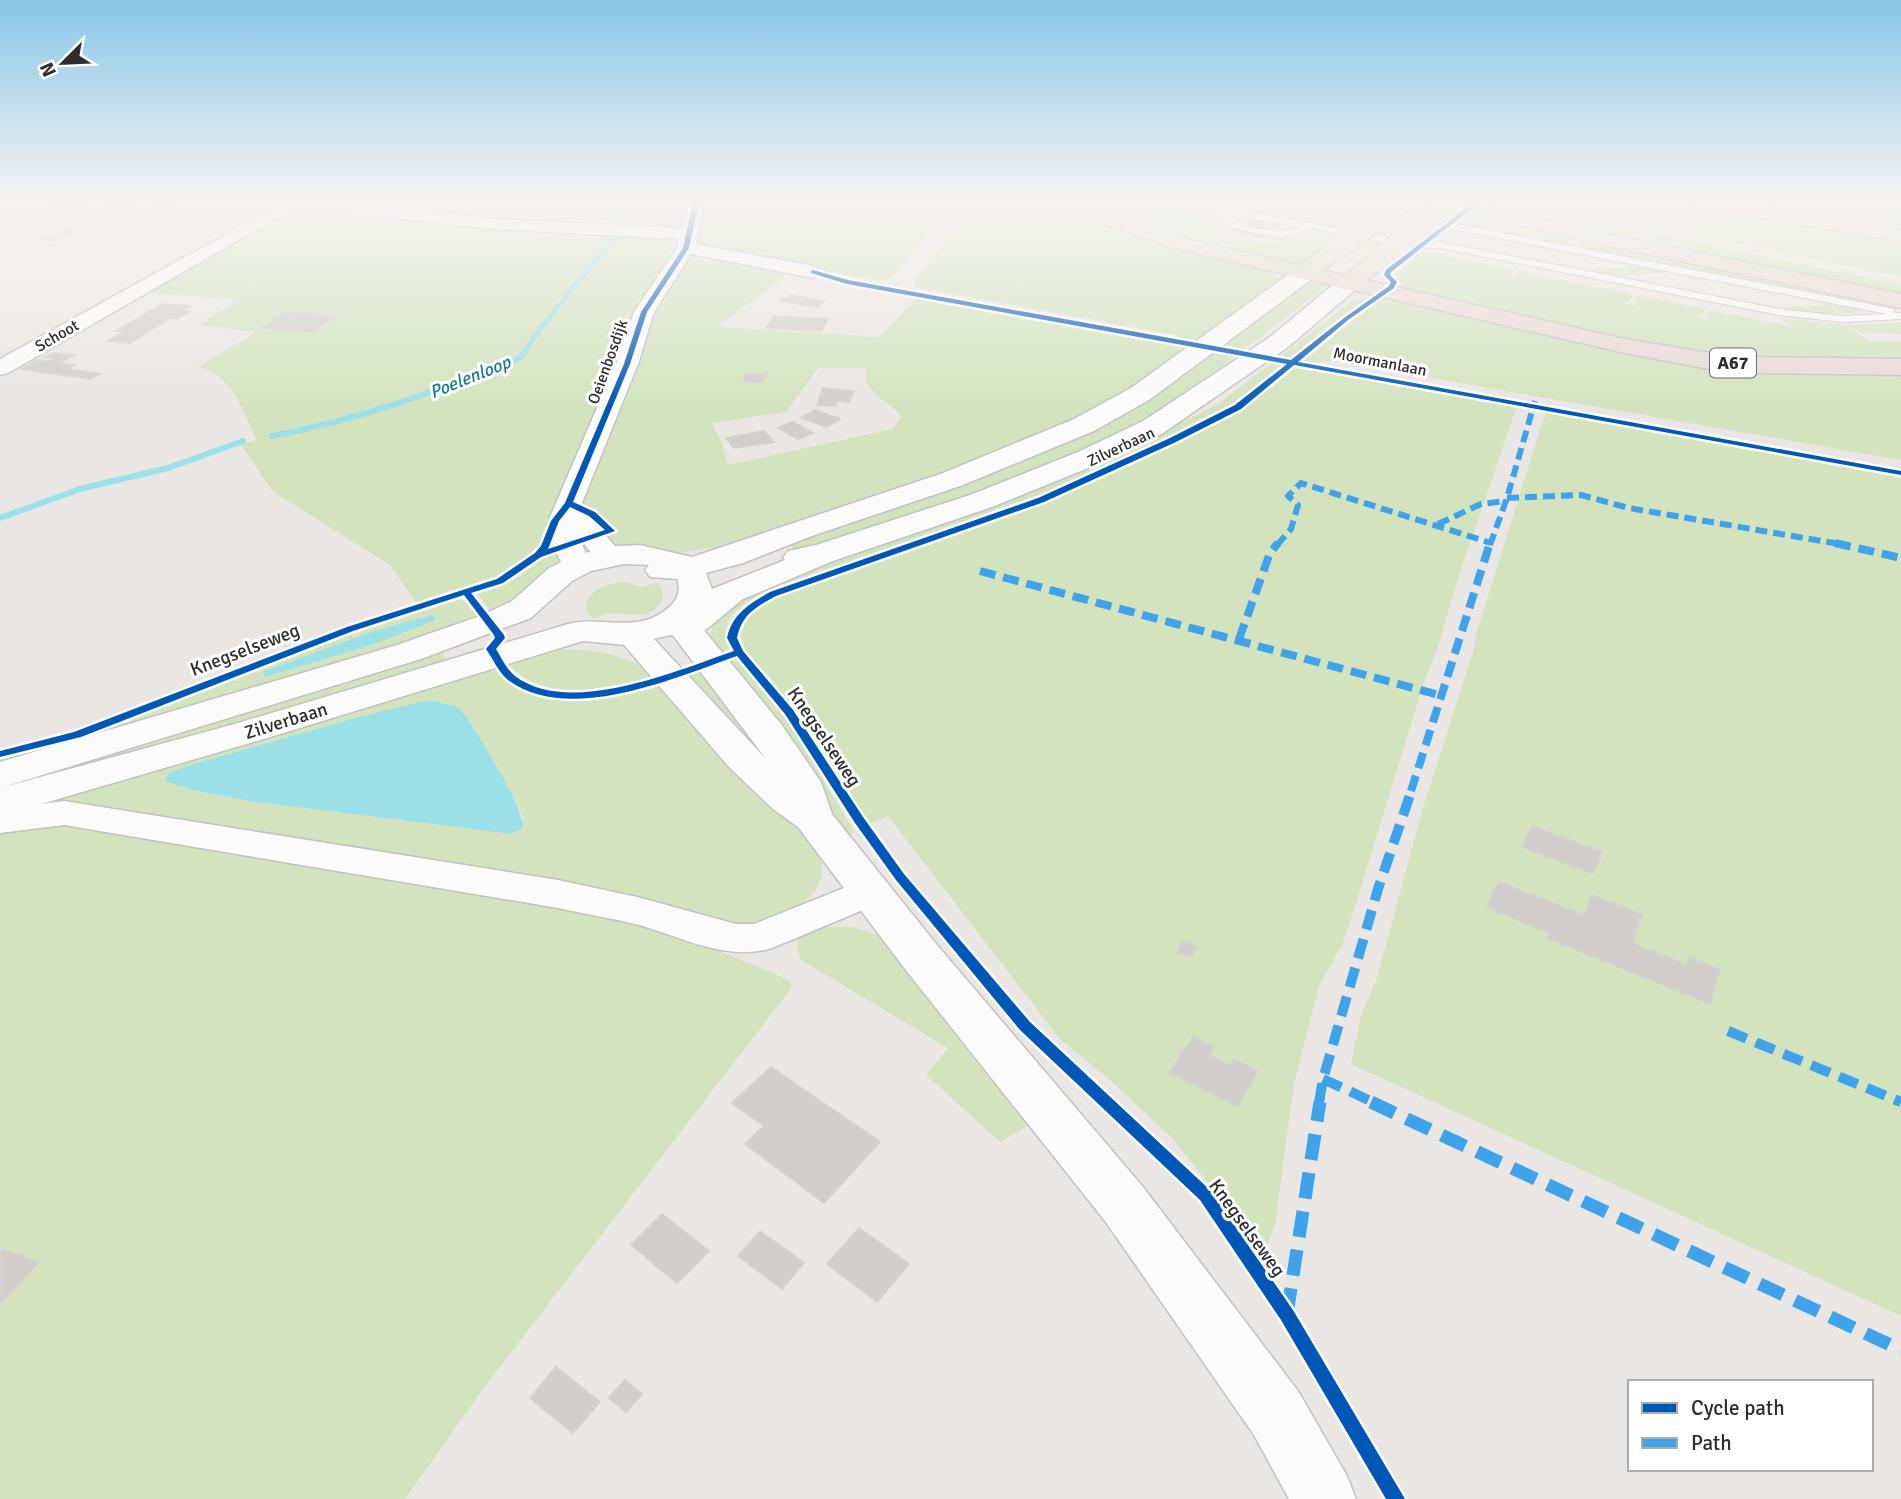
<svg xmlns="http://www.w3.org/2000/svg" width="1901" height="1499" viewBox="0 0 1901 1499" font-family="Signika,sans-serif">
	<rect width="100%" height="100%" fill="#eae6e3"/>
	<path fill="#d3e3be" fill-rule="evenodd" d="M609,198h75l-9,30 -62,1z
		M704,198h251l-63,80 -14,2 -184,-31z
		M979,198h83l47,26 158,46 14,10c-49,35 -96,76 -147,107 -105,64 -227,104 -345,138 -33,9 -68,23 -103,27 -26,2 -59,-1 -82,-14l8,-3 4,-6 -34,-25 59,-174 46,-73 100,18 -71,52 162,10 38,-39 256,43 4,-6 -260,-48 -1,-8zM818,368h48c-4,27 24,31 35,49l-8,12 -165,36 -6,-22 -10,-20 74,-11z
		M1088,198h72l45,11 11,20c15,10 46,17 64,13 17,-4 29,-10 48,-10l187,38 -4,4 -4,-1 -1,4 12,1 1,-3h-3l3,-4 115,24 -5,6 -7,1 12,4 5,-10 67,13 -4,6 -6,2 13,4 2,-3 -4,-2 4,-6 82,17 -13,-9 66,7 23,16h32v20c-175,8 -332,-35 -500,-73l2,-4 -7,-11 13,-11 -71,-19 -34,23 -14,-2c-68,-16 -140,-29 -202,-66z
		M1187,198h45l31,8 54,-1 25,6 34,20 -14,1 -145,-25z
		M1339,198h62l500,111 -547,-104z
		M1441,198h39l421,87v11z
		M1518,198h158l225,41v38z
		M1719,198h182v34z
		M298,207l203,23 176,10 -39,68 -22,63 -77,177 -24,21 -13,7 -86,27 -26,-38 -118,-74 -31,-46 16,-5c-16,-31 -22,-63 -59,-73l58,-35 -56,-7 37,-25 -95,-8 93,-53z
		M1642,266l31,6 -54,4 -30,-6z
		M1308,282l19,4 -105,80 -90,62 -113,52 -221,73 -11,-11 152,-49 247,-120z
		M1378,295l-19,12 -116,93 -20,11c-77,37 -153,75 -233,105 -50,18 -101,34 -152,50 -32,11 -71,20 -97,41 -16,12 -18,24 -12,42l-10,5 -8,-13 1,-19 28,-27 347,-128 130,-62 134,-103z
		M1390,295l371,78 140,-1v88l-567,-99h-12l-5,3 3,4 12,3 177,32 6,3 1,3 -57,166 -22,75 -13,32 -72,234 -10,29 -23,41 -25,98 -19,140 -7,19 -10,2 -86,-107 -62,-58 -50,-41 -172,-223 -19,8 -68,-106 -55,-67 -7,-21 8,-14 26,-17 261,-92 196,-92 25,-15 116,-94z
		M1834,304l22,4 7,5h-46l-41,-5z
		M1901,322v12l-43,-2 -9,-7z
		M1548,410l353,64v842l-550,-252 10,-48 16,-38 45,-167 51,-159 3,-17 64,-206z
		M561,550c-3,30 -44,50 -67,64l-16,-19 3,-3 37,-14 27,-23z
		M626,582l15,5 17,-4 4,6 1,9c-14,26 -30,14 -52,15 -5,1 -12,4 -17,6l-6,-5c-7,-23 20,-32 38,-32z
		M454,599l10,2 16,18 -480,150v-10l89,-22 226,-89z
		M552,649c38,-1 74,5 106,26 -50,17 -115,30 -154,-15z
		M442,652l8,13 -450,130v-15l115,-27z
		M731,659l9,3 54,68 60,102 -10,5 -120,-176z
		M490,664c39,55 121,36 174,18l148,160 10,21v12l-7,16 -17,17 -49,19 -268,-57 -372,-63 -28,-2 -81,3zM430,700l28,7 8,9 51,87 7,17 -46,9 -15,-1 -207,-26 -59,-11 -29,-9z
		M707,668l68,101 -93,-93z
		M76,820l453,78 139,33 96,38 24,11 4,7 -309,402 -78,110h-405v-668z
		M820,927h33l34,11 149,183 -36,21 -74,-67 22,-27 -147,-88 -4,-11 1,-14z"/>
	<path fill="#9be1e7" d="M433,615l2,5 -64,25 -106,32 -3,-5 112,-41z
		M429,700l29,7 8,9c12,21 61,93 56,112l-10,6 -256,-32 -59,-11 -30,-9 -1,-5 5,-5 19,-7 173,-49z"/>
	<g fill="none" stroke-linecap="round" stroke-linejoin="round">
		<path stroke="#9be1e7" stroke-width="5" d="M610,198l11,30
			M1136,198l63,24
			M525,351c26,-40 60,-75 89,-114"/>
		<path stroke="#9be1e7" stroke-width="6" d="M272,436c90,-17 165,-45 249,-79l5,-7
			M0,518l80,-29 88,-21 75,-27"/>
	</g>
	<path fill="#d1cecc" stroke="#d5d2cf" stroke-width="2" d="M28,198h18l8,1 -15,6 -21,-3z
		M74,198l27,2 -22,9 -13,-2 -29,10 -16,-2 13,-2z
		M125,199l18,2 -14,5 -8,-1 -21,9 -12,-2z
		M164,200l11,2 -7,3 12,1 -20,9 -19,-3z
		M242,206l30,2 -11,6 -31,-2z
		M210,210l13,1 -30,13 -7,-1z
		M1252,219l28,5 -17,14 -29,-5z
		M65,230l14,2 -21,9 -15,-2z
		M790,295l34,6 -8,6 -35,-6z
		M162,304l28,2 -8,5h7l-12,8 -7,-1 -40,25 -22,-2 16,-9 -8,-1z
		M286,312l50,4 -23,16 -51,-4z
		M774,316l54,3 -7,12 -55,-3z
		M53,353l21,2 -16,8 16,2 -7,4 33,5 -10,5 -68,-10 14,-9 12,1 5,-3 -9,-1z
		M746,374h19l-3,8 -19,-1z
		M823,388l20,2 11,1 -5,11 -11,-1 -3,5 -18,-1z
		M815,410l25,9 -13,8 -26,-9z
		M793,422l20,11 -15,6 -20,-11z
		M764,431l10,11 -40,6 -8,-10z
		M1532,826l70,26 -9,22 -71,-27z
		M1499,882l85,33 8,-20 50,19 -10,29 54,22 3,-8 31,12 -10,35 -163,-66 2,-5 -63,-26z
		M1182,941l15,6 -6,10 -14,-5z
		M1193,1037l20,10 -5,8 21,11 5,-7 24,12 -21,35 -68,-34z
		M771,1067l109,75 -56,61 -79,-59 19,-18 -32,-23z
		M662,1214l47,37 -32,32 -46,-38z
		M859,1228l50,36 -32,38 -50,-38z
		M760,1231l44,32 -22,26 -44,-33z
		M3,1249l35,13 -38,43v-52z
		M556,1367l44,35 -27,31 -43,-35z
		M625,1380l17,14 -16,18 -17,-14z"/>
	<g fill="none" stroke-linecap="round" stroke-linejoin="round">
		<g stroke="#c2c2c2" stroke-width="2">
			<path id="service" d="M1173,198h13l34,9 189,34 31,1 339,67 64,7 44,-2 -528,-103 -103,-10 -4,-3h30l77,7 531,103 4,1v4h7v6l-58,3 -64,-7 -339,-67 -31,-1 -97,-18 -31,9 -49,-10 -16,-16zM1229,214l71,13c-23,6 -54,5 -71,-13z"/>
		</g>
		<g stroke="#c2c2c2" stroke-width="3">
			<path id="minor" d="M270,198h27l199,21 185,9 8,-30h16l-9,46 117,22 10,6 -10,6 -122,-24 -37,58 -16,52 -56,139 11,18 31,35 -4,6c-21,5 -29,-10 -41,-25l12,29 -4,6 -10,2 -10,-2c-10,-15 -19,-37 -17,-55l66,-153 18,-52 43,-64 2,-9 -183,-10 -197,-21 -24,11 -267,154 -8,2v-16l281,-155 -9,-2z
				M64,801l494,79 79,17 99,27h18l115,-46 13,4 6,10 -6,10 -110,46c-44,14 -91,-11 -133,-23 -27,-7 -54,-11 -81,-17l-494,-83 -64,8v-24z"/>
		</g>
		<g stroke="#c2c2c2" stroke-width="3">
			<path id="tertiary" d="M686,620l12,3 83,101 40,58 11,32 105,131 206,242 155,204 49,85 9,23h-67l-35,-64 -149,-214 -200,-252 -107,-142 -25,-18 -44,-42 -105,-122 5,-7 12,-3 12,3 113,121 -97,-129 5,-7z"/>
		</g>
		<g stroke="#c2c2c2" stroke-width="3">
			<path id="secondary" d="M1304,267l8,2 3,5 -3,5 -163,121 -55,31 -131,54 -151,51 -69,27 -37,10 6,16 73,-29 -2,-2 5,-7 28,-6 154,-50 108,-43 65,-31 127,-84 70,-58h16l3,5 -3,5 -68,58 -125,86 -65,31 -106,43 -159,54 -90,38 -46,38 -12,3 -14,-5 -46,10 -42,-4 -319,98 -264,77v-28l238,-65 330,-99c35,-9 69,11 100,-16 10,-8 13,-18 9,-29l-27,-2 -5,-7 4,-5 -25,-1 -33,7 -19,10 -41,37 -110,41 -421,129v-26l397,-117 83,-29 32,-15 37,-33 27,-13 40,-9 24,-1 52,12 251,-84 131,-54 57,-31 165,-119z"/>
		</g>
		<g stroke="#c6c4c3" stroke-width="3">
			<path id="primary" d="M1335,244l8,1 3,5 -3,5 -31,24h-16l-3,-5 3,-5 31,-24z
				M1377,254l8,2 3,5 -3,5 -29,23h-16l-3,-5 3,-5 29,-23z"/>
		</g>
		<g stroke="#c6c4c3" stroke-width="3">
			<path id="motorway" d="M1061,198h24l33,18 72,24 430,98 83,14 49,5 149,2v16l-149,-2 -49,-5 -83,-16 -443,-103 -73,-25z
				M1418,198h35l151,35 297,61v14l-297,-63 -183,-43z
				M1671,198h43l187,32v12l-220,-38z"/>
		</g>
		<use href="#service" fill="#fcfbfb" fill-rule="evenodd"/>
		<use href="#minor" fill="#fcfbfb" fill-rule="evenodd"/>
		<use href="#tertiary" fill="#fcfbfb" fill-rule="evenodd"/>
		<use href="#secondary" fill="#fcfbfb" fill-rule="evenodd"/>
		<use href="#primary" fill="#e7dfd6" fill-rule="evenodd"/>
		<use href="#motorway" fill="#e9dbd5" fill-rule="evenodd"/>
		<g stroke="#c6c4c3" stroke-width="24" stroke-linecap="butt">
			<path id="primary-bridge" d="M1335,250l71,-52
				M1377,261l81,-63"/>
		</g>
		<use href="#primary-bridge" stroke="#e7dfd6" stroke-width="22"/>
		<path stroke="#3ea3eb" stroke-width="6" stroke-dasharray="12 6" stroke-linecap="butt" d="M1507,498l74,-3 48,13 216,37
			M1438,524l43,-20 25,-3
			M1277,545l14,-16 7,-24 -10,-9 13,-13 190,60
			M1490,545l17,-47 28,-97"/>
		<path stroke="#3ea3eb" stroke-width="8" stroke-dasharray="16 8" stroke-linecap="butt" d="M1835,543l66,15
			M980,571l463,125
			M1239,639l31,-86 8,-10
			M1411,791l79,-248"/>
		<path stroke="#3ea3eb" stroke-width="10" stroke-dasharray="20 10" stroke-linecap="butt" d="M1728,1031l173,71
			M1323,1079l52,24
			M1319,1103l4,-24 55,-190 34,-100"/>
		<path stroke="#3ea3eb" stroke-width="13" stroke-dasharray="26 13" stroke-linecap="butt" d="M1371,1102l530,248
			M1287,1314l33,-212"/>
		<g stroke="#fff" stroke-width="5">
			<path id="cycleway" d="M694,198h6l-11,50 -42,64 -17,52 -57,138 22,10 20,19 -74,26 -38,26 -32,10 33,42 1,3 -9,11c5,8 11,21 19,27 54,41 161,-5 219,-25l-7,-13c5,-24 22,-34 43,-46l268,-94 132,-60 65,-33 52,-41 -440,-80 -36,-11v-2l2,-1 35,10 443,80 53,-42 45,-32 2,-4 -7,-7 2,-5 93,-72h6l-94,74 -1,3 7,7 -3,6 -46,32 -50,42 603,109v4l-607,-110 -53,44 -65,33 -132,60 -268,94c-20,11 -34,18 -39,42l6,13 50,59 70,107 41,57 126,148 180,168 83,120 112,189h-19l-105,-179 -81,-120 -180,-170 -124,-150 -41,-57 -70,-109 -48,-58c-63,22 -168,69 -229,24 -9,-7 -15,-21 -22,-31l9,-11 -1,-3 -30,-40 -111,36 -272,106 -81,20v-6l74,-19 273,-105 150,-48 38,-26 6,-7 10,-25 14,-18 59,-139 17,-52 42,-64zM570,507l19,9 16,14 -57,19 11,-28z"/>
		</g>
		<use href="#cycleway" fill="#0057b8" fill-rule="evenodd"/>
	</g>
	<linearGradient id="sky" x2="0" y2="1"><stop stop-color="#89c6e8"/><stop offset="0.49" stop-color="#f6f4f2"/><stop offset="1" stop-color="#f6f4f2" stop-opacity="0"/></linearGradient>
	<rect width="1901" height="408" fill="url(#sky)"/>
	<g text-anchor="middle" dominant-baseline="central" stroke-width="6" stroke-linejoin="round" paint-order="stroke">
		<g font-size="16" fill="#2d2d2d" stroke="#fff">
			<text transform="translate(57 336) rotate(-30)">Schoot</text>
			<text transform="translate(608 362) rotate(-70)">Oeienbosdijk</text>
			<text transform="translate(1380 362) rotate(11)">Moormanlaan</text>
			<text transform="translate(1121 447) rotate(-25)">Zilverbaan</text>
		</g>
		<rect fill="#fff" stroke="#6c6c6c" stroke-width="2" x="1710" y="348.5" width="46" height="29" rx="5"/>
		<g font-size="18" font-weight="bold" fill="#2d2d2d">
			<text x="1733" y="363">A67</text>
		</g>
		<g font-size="18" font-style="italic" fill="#147d92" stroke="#fff">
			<text transform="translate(470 377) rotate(-22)">Poelenloop</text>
		</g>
		<g font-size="19" fill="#2d2d2d" stroke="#fff">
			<text transform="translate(245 650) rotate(-21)">Knegselseweg</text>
			<text transform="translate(286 721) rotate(-17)">Zilverbaan</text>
			<text transform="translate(824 737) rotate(56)">Knegselseweg</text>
			<text transform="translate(1247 1228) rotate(54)">Knegselseweg</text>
		</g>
	</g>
	<rect x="1628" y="1380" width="245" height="91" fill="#ffffff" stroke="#ababab" stroke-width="2"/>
	<rect x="1642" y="1403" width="35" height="10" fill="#0057b8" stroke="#ababab" stroke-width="2"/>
	<text x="1691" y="1415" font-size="21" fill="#2d2d2d">Cycle path</text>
	<rect x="1642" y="1438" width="35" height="10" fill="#3ea3eb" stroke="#ababab" stroke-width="2"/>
	<text x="1691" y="1450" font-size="21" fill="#2d2d2d">Path</text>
	<g transform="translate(63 63) rotate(246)" stroke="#ffffff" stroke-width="5" paint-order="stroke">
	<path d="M0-5L12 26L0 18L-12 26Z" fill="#2d2d2d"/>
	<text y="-10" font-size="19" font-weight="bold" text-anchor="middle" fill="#2d2d2d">N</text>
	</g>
</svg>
